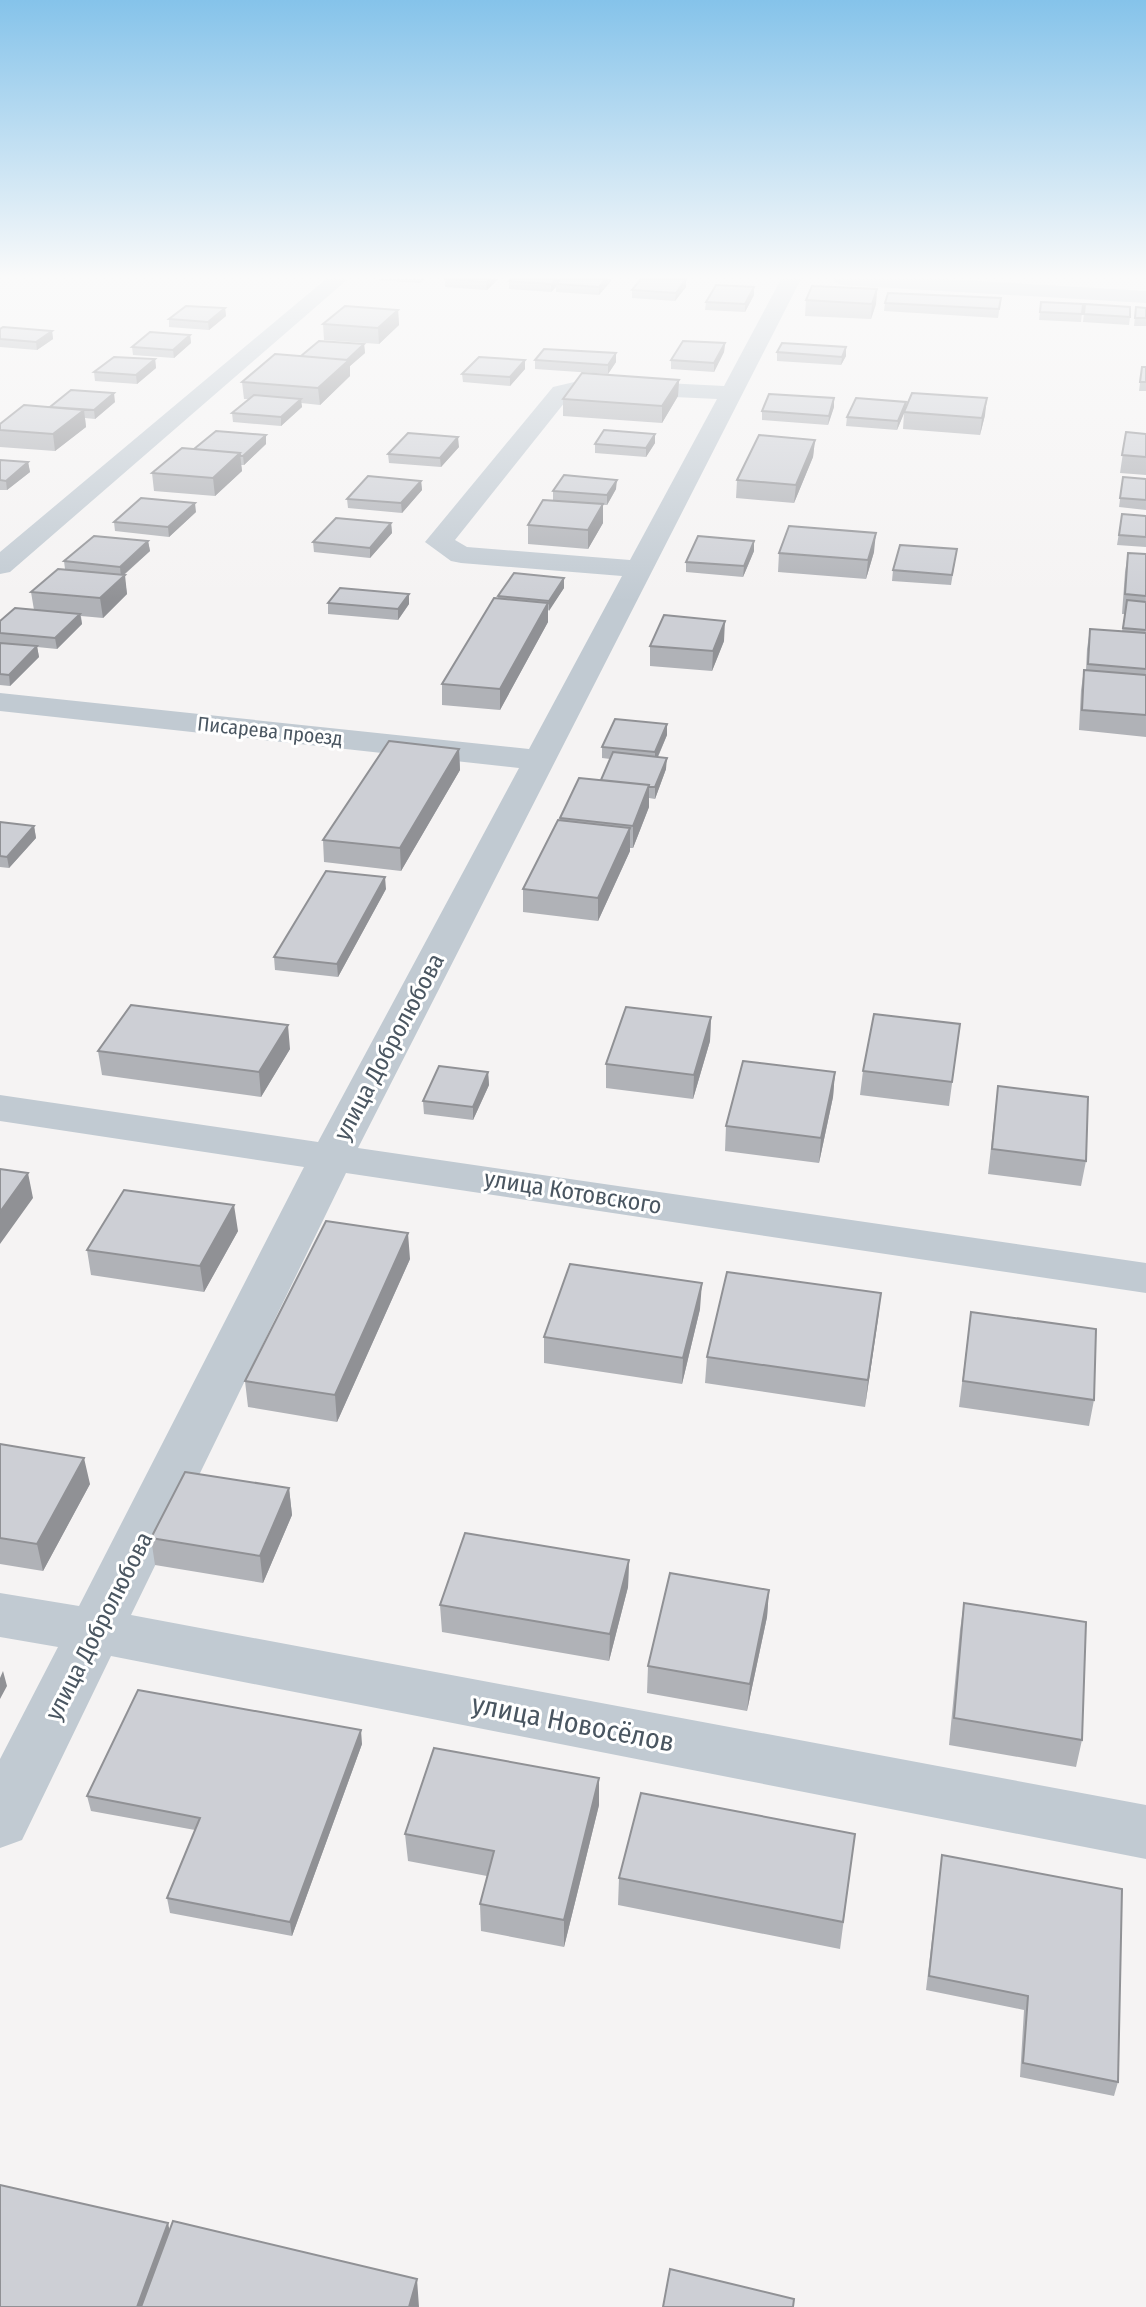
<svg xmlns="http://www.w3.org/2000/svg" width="1146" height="2307" viewBox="0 0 1146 2307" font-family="'Fira Sans Condensed',sans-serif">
	<rect width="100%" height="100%" fill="#f5f3f3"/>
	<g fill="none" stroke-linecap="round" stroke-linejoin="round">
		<path fill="#c1cad2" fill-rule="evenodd" d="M326,279h22l-338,293 -10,2v-22z
			M781,279h20l-443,869 788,115v30l-800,-120 -215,442 1015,190v54l-1035,-203 -89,184 -22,8v-89l58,-112 -58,-10v-44l79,13 225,-439 -304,-46v-26l318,47 201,-374 -519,-57v-18l529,56 93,-173 -161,-13 -10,-2 -26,-19 128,-155 34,-8 137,7zM587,393l130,6 -87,161 -163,-13 -12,-7 114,-143z
			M831,279h114l201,12v12l-305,-18z"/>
	</g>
	<path fill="#b0b2b7" d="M379,279h45l-4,4 -41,-3z
		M445,279h53l-11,11 -42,-3z
		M686,279v8l-11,14 -43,-3v-8z
		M509,281h102l-12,14 -43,-3v-5l-5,5 -42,-3z
		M754,287v8l-9,17 -40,-2 1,-8z
		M877,289l-1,15 -5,15 -66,-3 1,-16z
		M1001,298l-3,20 -114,-7 1,-8z
		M1041,302l42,2 -2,18 -42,-2z
		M1085,304l45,13 -1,8 -46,-3z
		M1136,307l10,1v18h-12z
		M225,308l1,8 -17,14 -40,-3v-8z
		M398,310l1,15 -20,19 -55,-4 -1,-16z
		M0,329l52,2 1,8 -16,11 -37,-3z
		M190,335l1,8 -17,15 -41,-3 -1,-8z
		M725,343l-1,9 -10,20 -43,-3v-9z
		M364,344l1,9 -15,13v10l-30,29 -19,-2 1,4 -21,19 -48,-4 -1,-9 17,-14h-5l-2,-17 60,-26z
		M846,347v9l-5,9 -64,-4v-9z
		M616,353v9l-8,12 -73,-5v-9z
		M155,359l1,9 -19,16 -42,-3 -1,-9z
		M525,360v9l-15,17 -47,-4 -1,-8z
		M1142,367h4v24h-7z
		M679,380l-1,16 -16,27 -99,-7v-17z
		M115,402l-20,17 -10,-1 1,9 -31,24 -55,-4v-23l50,-17z
		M906,402l-1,8 80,5 -5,20 -77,-6 1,-16 -7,17 -51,-4 1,-9z
		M834,407l-6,18 -66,-5v-9z
		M1126,432l20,2v41l-26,-2z
		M655,434v9l-9,14 -51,-4v-9z
		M266,435v9l-22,21h-3l1,6 -27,25 -61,-5 -2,-18 42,-24z
		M815,440l-2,17 -19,46 -58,-5 1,-18z
		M459,447l-18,20 -52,-4 -1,-9z
		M0,460l28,2 2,10 -23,18h-7z
		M1123,477l23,2v31l-27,-3z
		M421,481l1,9 -20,23 -54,-5 -1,-9z
		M616,489l-9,16h-4v18l-15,26 -60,-5v-19l25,-24v-10z
		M196,512l-27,25 -54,-6 -1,-9z
		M1122,514l24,2v31l-29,-2z
		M391,523l1,10 -22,25 -56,-6 -1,-10z
		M148,541l2,10 -26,24 3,19 -24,24 -22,-2 1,8 -25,25 -20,-2 2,10 -29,29 -10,-1v-64l34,-11 -3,-18 34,-23 -1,-8z
		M957,549l-6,36 -59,-4 1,-11z
		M754,551l-11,26 -57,-5v-10z
		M874,552l-8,27 -88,-7 1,-19z
		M1128,553l18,1v183l-67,-7 2,-40 3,-20h2l1,-21 3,-20 32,2 3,-17h-3l3,-42z
		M564,578v10l-16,23v11l-48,88 -58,-5v-21l56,-86v-2z
		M409,594v10l-11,16 -70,-6v-11z
		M724,641l-12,30 -62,-5v-20z
		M667,724v11l-9,22 8,12 -11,30 -6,-1v9l-16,41h-3v3l-32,70 -75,-9v-23l37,-68v-3l41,-38 9,-21 -8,-1v-11z
		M459,749l1,21 -59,101 -77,-9 -1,-22z
		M0,822l34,4 2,12 -27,30 -9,-1z
		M386,889l-48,88 -63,-7 -1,-13z
		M711,1017l-1,24 -17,58 -87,-11v-24z
		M960,1024l-11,82 -89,-11 3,-24z
		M290,1049l-29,48 -159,-22 -4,-24z
		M488,1072l1,13 -16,35 -49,-6 -1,-13z
		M835,1072l-2,25 -14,66 -94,-12 1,-25z
		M998,1086l88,75 -5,25 -93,-12z
		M238,1231l-34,61 -113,-17 -4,-25z
		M410,1259l-73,163 -89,-15 -3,-26z
		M881,1293l-16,114 -160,-24 2,-26z
		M700,1309l-18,75 -138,-21v-26z
		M971,1312l123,88 -5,26 -130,-19z
		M0,1444l90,40 -47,87 -43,-7z
		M289,1488l3,27 -29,68 -108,-18 -4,-27z
		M629,1560l-1,27 -19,74 -167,-29 -2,-27z
		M769,1590l-2,27 -20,94 -100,-18 1,-27z
		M964,1603l118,137 -6,27 -127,-22 11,-115z
		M362,1744l-70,192 -122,-23 -3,-15 28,-68 -104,-19 -4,-15z
		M599,1805l-35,142 -83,-16 -1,-27 7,-28 -79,-15 -3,-27z
		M855,1834l-15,115 -222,-44 1,-27z
		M942,1855l176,227 -4,14 -94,-19 4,-67 -98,-20z"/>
	<path fill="#909195" d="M490,279h8l-11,11 -1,-8z
		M556,279h7l-7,5v3l-5,5v-8z
		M606,279h5v2l-12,14v-8z
		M686,279v8l-11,14 1,-8z
		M754,287v8l-9,17v-8z
		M877,289l-1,15 -5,15 1,-15z
		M225,308l1,8 -17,14 -1,-8z
		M398,310l1,15 -20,19 -1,-16z
		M52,331l1,8 -16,11 -1,-8z
		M190,335l1,8 -17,15 -1,-8z
		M725,343l-1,9 -10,20v-9z
		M364,344l1,9 -15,13v10l-30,29 -2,-17z
		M846,347v9l-5,9 1,-8z
		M616,353v9l-8,12v-9z
		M155,359l1,9 -19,16 -1,-9z
		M525,360v9l-15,17v-9z
		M679,380l-1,16 -16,27v-17z
		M114,393l1,9 -20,17 -1,-9z
		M834,398v9l-6,18 1,-9z
		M987,398l-2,17 -5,20 2,-17z
		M301,399l1,8 -21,19v-9z
		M906,402l-1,9 -8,19 1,-9z
		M84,410l2,17 -31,24 -2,-17z
		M655,434v9l-9,14v-9z
		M266,435v9l-22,21 -1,-9z
		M458,437l1,10 -18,20 -1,-9z
		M815,440l-2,17 -19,46 2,-18z
		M240,453l2,18 -27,25 -2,-18z
		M28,462l2,10 -23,18 -1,-9z
		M617,480l-1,9 -9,16v-10z
		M421,481l1,9 -20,23 -1,-10z
		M195,503l1,9 -27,25 -1,-10z
		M603,504v19l-15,26v-19z
		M391,523l1,10 -22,25v-10z
		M876,533l-2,19 -8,27 2,-19z
		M148,541l2,10 -29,26 -1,-10z
		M754,541v10l-11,26 1,-11z
		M125,575l2,19 -24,24 -3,-20z
		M564,578v10l-15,23v-10z
		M409,594v10l-11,16v-11z
		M548,603v19l-48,88v-21z
		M80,614l2,10 -25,25 -2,-11z
		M725,621l-1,20 -12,30 1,-20z
		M37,646l2,11 -29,29 -1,-11z
		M667,724v11l-12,28v-11z
		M459,749l1,21 -59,101 -1,-23z
		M667,758l-1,11 -11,30v-12z
		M649,785v22l-16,41v-22z
		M34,826l2,12 -27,30 -2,-11z
		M630,828v23l-32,70v-23z
		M385,877l1,12 -48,88 -1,-13z
		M711,1017l-1,24 -17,58 1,-24z
		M288,1025l2,24 -29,48 -2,-25z
		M488,1072l1,13 -16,35v-13z
		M835,1072l-2,25 -14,66 2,-25z
		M28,1173l5,25 -33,46v-32z
		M234,1205l4,26 -34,61 -4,-26z
		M408,1233l2,26 -73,163 -2,-27z
		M702,1283l-2,26 -18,75 1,-26z
		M881,1293l-3,26 -13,88 3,-27z
		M84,1458l6,26 -47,87 -6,-27z
		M289,1488l3,27 -29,68 -3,-27z
		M629,1560l-1,27 -19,74 1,-27z
		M769,1590l-2,27 -20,94 3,-27z
		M3,1671l4,15 -7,13v-21z
		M361,1730l1,14 -70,192 -2,-14z
		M599,1778v27l-35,142v-27z
		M168,2223l3,14 -25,70h-9z
		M417,2279l2,28h-10z"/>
	<path fill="#cdcfd5" stroke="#909195" stroke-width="2" d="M444,279h46l-4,3z
		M511,279h45l-5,5 -42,-3z
		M561,279h45l-7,8 -43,-3z
		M641,279h45l-10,14 -44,-3z
		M716,285l38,2 -9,17 -39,-2z
		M812,286l65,3 -5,15 -66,-4z
		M888,293l113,5 -2,11 -114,-6z
		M1041,302l42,2 -1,10 -42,-2z
		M1085,304l45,3v10l-46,-3z
		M186,306l39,2 -17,14 -39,-3z
		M345,306l53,4 -20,18 -55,-4z
		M1136,307l10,1v10h-11z
		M3,327l49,4 -16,11 -36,-3v-10z
		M150,332l40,3 -17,15 -41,-3z
		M319,341l45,3 -17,16 -46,-4z
		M683,341l42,2 -11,20 -43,-3z
		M782,343l64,4 -4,10 -65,-5z
		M544,349l72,4 -8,12 -73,-5z
		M275,354l74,6 -31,28 -76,-6z
		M114,357l41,2 -19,16 -42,-3z
		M479,357l46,3 -15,17 -48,-3z
		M1142,367h4v15h-6z
		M582,373l97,7 -17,26 -99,-7z
		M71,390l43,3 -20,17 -44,-3z
		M912,393l75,5 -5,20 -78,-6z
		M769,394l65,4 -5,18 -67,-5z
		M254,395l47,4 -20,18 -49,-4z
		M856,398l50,4 -8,19 -51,-4z
		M24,405l60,5 -31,24 -53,-4v-6z
		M604,430l51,4 -9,14 -51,-4z
		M216,431l50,4 -23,21h-3v-3l-46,-4z
		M1126,432l20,2v23l-24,-2z
		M408,433l50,4 -18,21 -52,-4z
		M759,435l56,5 -19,45 -59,-5z
		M182,448l58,5 -27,25 -61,-5z
		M0,460l28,2 -22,19 -6,-1z
		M564,475l53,5 -10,15 -54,-4z
		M368,476l53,5 -20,22 -54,-4z
		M1123,477l23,2v21l-26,-2z
		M141,498l54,5 -27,24 -54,-5z
		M543,500l60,4 -15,26 -60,-5z
		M1122,514l24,2v21l-27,-2z
		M336,518l55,5 -21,25 -57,-6z
		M789,526l87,7 -8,27 -89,-7z
		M94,536l54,5 -28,26 -56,-6z
		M698,536l56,5 -10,25 -58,-4z
		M900,545l57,4 -5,26 -59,-5z
		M1128,553l18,1v42l-21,-2z
		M58,569l67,6 -25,23 -69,-6z
		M514,573l50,5 -15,23 -51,-5z
		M340,588l69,6 -11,15 -70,-6z
		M494,598l54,5 -48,86 -58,-5z
		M1127,600l19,2v28l-23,-2z
		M15,608l65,6 -25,24 -55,-5v-12z
		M664,615l61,6 -12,30 -63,-5z
		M1090,629l56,4v36l-58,-5z
		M0,643l37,3 -28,29 -9,-1z
		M1084,670l62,5v40l-64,-5z
		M615,719l52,5 -12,28 -53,-5z
		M389,741l70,8 -59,99 -77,-8z
		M613,752l54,6 -12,29h-6v-2l-48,-5z
		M579,778l70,7 -16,41 -73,-8z
		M558,820l72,8 -32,70 -75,-9z
		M0,822l34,4 -27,31 -7,-1z
		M326,871l59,6 -48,87 -63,-7z
		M131,1005l157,20 -29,47 -161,-21z
		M626,1007l85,10 -17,58 -88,-11z
		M874,1014l86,10 -8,58 -89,-11z
		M743,1061l92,11 -14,66 -95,-12z
		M439,1066l49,6 -15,35 -50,-6z
		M998,1086l90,11 -2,64 -94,-12z
		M0,1169l28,4 -28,39z
		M124,1190l110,15 -34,61 -113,-16z
		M326,1221l82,12 -73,162 -90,-14z
		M570,1264l132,19 -19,75 -139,-21z
		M727,1272l154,21 -13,87 -161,-23z
		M971,1312l125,17 -2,71 -131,-19z
		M0,1444l84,14 -47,86 -37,-6z
		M185,1472l104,16 -29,68 -109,-18z
		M465,1533l164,27 -19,74 -170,-29z
		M670,1573l99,17 -19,94 -102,-18z
		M964,1603l122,19 -4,118 -128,-22z
		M138,1690l223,40 -71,192 -123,-24 33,-80 -113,-22z
		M434,1748l165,30 -35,142 -84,-16 14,-53 -89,-17z
		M641,1793l214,41 -12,88 -224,-44z
		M942,1855l180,34 -4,193 -95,-19 5,-67 -99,-20z
		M0,2185l168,38 -31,84h-137z
		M173,2221l244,58 -8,28h-268z
		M670,2269l124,30 -1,8h-130z"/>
	<linearGradient id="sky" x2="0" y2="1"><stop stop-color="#85c3ea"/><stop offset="0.46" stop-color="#fafafa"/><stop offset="1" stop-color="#fafafa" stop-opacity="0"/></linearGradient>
	<rect width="1146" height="602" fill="url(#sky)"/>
	<g text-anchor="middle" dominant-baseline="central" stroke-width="6" stroke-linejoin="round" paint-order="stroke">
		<g font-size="20" fill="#4a5661" stroke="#fff">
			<text transform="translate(270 731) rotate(6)">Писарева проезд</text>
		</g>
		<g font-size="24" fill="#4a5661" stroke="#fff">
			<text transform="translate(389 1047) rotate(-62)">улица Добролюбова</text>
			<text transform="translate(573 1192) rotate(9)">улица Котовского</text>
			<text transform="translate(99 1626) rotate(-63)">улица Добролюбова</text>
		</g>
		<g font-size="28" fill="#4a5661" stroke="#fff">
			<text transform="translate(573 1723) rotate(11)">улица Новосёлов</text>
		</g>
	</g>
</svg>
